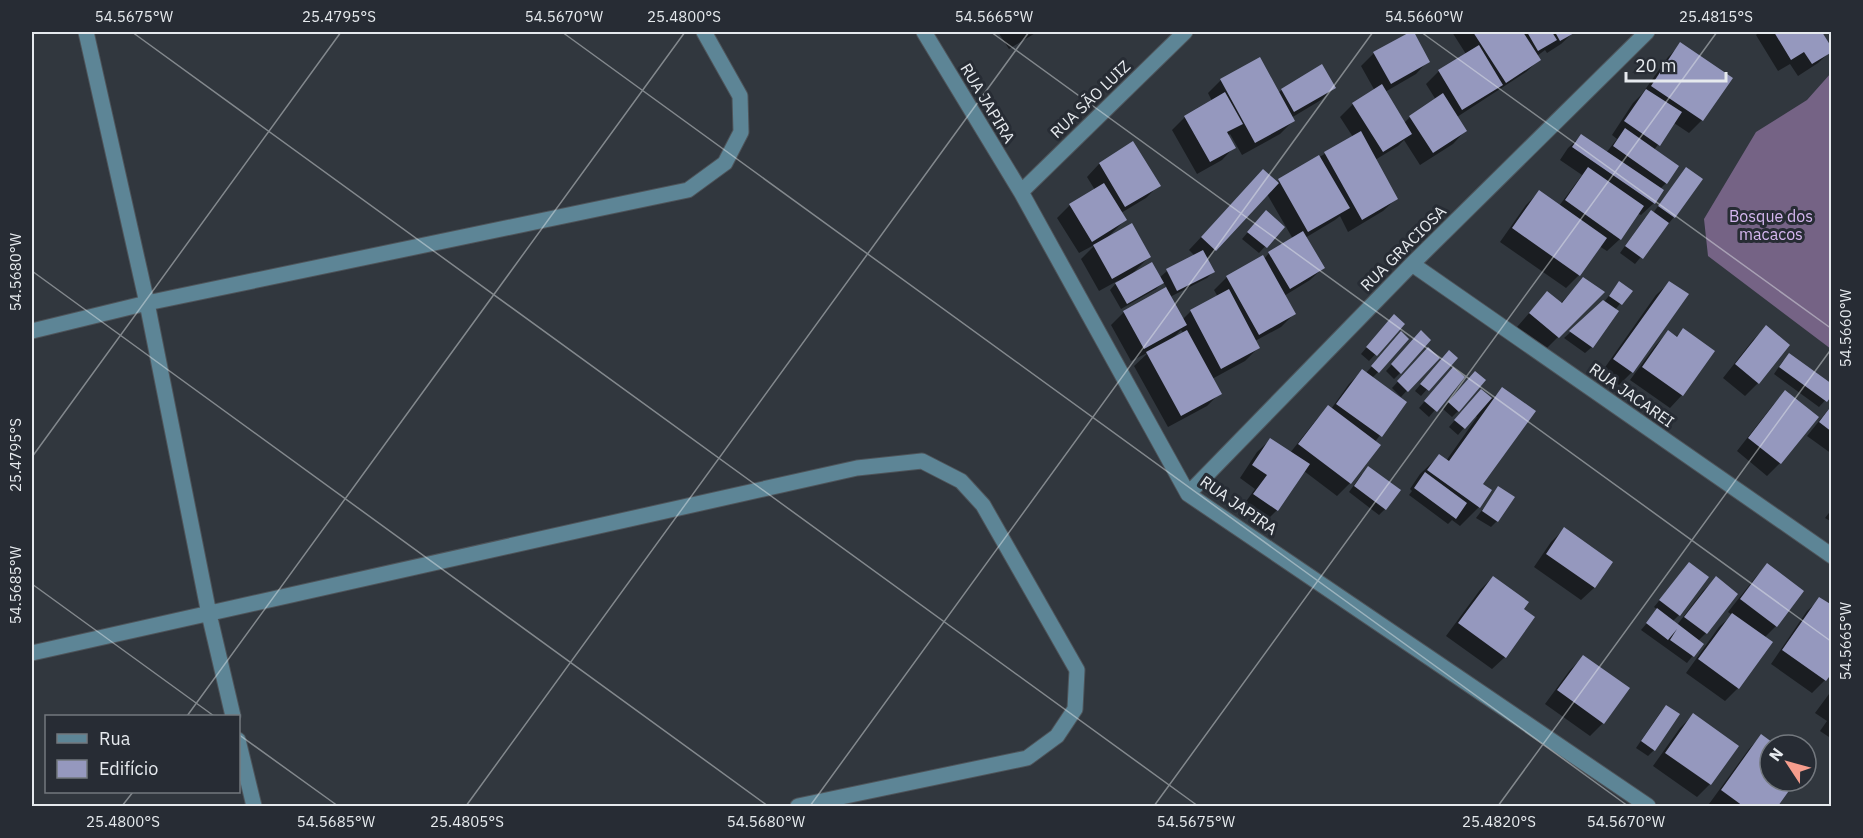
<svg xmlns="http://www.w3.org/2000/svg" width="1863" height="838" viewBox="0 0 1863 838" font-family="'IBM Plex Sans',sans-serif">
	<rect width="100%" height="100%" fill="#31373e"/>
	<path fill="#756385" d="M1831,73v276l-123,-93 -4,-37 52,-87 51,-32z"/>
	<path fill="#0007" fill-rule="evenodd" d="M998,32h39l-28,17z
		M1412,32l16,29 -12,13 -31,18 19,31 6,-6 26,-17 -10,-16 13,-13 27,-17 -14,-22h122l-13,12 -14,9 -2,-3 -8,6 2,4 -13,12 -69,45 8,14 -12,13 -33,21 -16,-25 -6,6 -23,14 21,39 -13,12 -35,21 -8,-16 -5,4 -30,18 18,30 -13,12 -26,16 10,18 -13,13 -26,14 3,7 -13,13 -33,18 8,14 -13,13 -39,21 -34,-61 15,-14 -18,9 -20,-36 13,-13 43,-24 -4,-6 -7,7 -35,20 -11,-19 9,-10 -20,11 -18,-32 15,-15 -17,9 -22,-35 13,-13 25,-15 -8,-13 12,-13 34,-20 26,41 -13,13 -25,15 4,7 -17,17 41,20 -16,16 26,5 8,-7 28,-15 -6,-6 62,-66 25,-1 77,-46 -13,-20 13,-13 22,-13 -14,-25 13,-13zM1267,194l26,45 -24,14 -5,6 -2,-2 -35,20 -13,13 4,7 -27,14 -9,9 -12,-23 37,-19 6,-6 -7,-13zM1181,330l2,3 -11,6z
		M1759,32h61l11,19 -13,12 -20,13 -8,-12 -12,7 -22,-36z
		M1681,44l21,76 -13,13 -15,-10 -20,27 12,33 -6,6 -6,14 -13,12 -4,-2 -17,26 -13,12 -8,-5 -20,29 -13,13 -66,-46 26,-37 13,-13 20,14 23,-31 -22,-15 8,-12 13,-12 25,17 11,-14 -5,-4 21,-32 9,-9 26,-37z
		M1221,80l57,13 4,-3 52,-2 -13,12 -30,18 2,3 -13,13 -38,21 -12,-21 -2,2 6,11 2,-2 -14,15 -25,14 -25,-44 13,-13 27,-16 -4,-8z
		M1686,169l15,10 -27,38 -39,47 -15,-11 25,-35 8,-5z
		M1260,218l23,9 -24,26 -17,-14z
		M1583,279l20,13 -58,58 -28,-23 30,-34 13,11z
		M1619,283l11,8 -15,19 -23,37 -7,6 -21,-15 40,-36z
		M1669,283l18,12 -55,77 -13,13 -18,-12 55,-78z
		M1388,322l15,2 -34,37 -8,-7z
		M1766,327l-8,56 -13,13 -22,-18 30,-38z
		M1683,330l-1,65 -12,13 -40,-28 26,-35 12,-13 8,5z
		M1415,339l-15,34 -6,6 -8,-8z
		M1395,340l-17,32 -6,6 33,25 -31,40 5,3 -29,37 -13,13 -33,-25 -27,39 -13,13 -22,-16 13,-18 -15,-11 17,-26 13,-12 20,13 26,-33 12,-13 3,2 18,-25 13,-13 4,2z
		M1428,349l9,9 -36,39 -9,-9z
		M1443,358h12l-34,38 -6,-5z
		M1783,361l49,32 -13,14 -45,-33z
		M1447,375l16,2 -34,40 -10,-9z
		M1469,379l-11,32 -6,6 -9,-8z
		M1502,389l-21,95 9,6 -11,17 -19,19 -8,-6 -4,4 -39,-29 3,-4 -2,-2 10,-15 19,-18 7,5 31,-44 -2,-2 -17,20 -9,-8 26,-30 6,-6 11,8z
		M1786,392l-6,71 -13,13 -30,-25 36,-46z
		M1832,405v49l-25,-18z
		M1362,474l23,35 -6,6 -30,-23z
		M1499,488l-2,33 -6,6 -15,-9z
		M1832,509v13l-7,-4z
		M1564,529l47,34 -17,25 -13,12 -47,-33 17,-25z
		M1689,564l-10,51 -7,7 5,3 26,-34 13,-13 -10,55 -8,8 4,3 -15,19 -46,-33 17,-20 -4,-3z
		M1767,565l9,61 -12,12 -26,50 -13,13 -39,-28 33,-46 13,-12 -4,-3 27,-34z
		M1493,577l29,32 -17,48 -13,12 -46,-33 34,-46z
		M1820,599l5,81 -13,13 -41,-29 36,-53z
		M1583,657l20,66 -13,13 -45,-32 25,-34z
		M1832,690v49l-12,-8 7,-10 -12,-8z
		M1666,706l-12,44 -6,6 -12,-8 24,-35z
		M1693,715l44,32 -27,37 -13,13 -44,-31 27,-38z
		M1761,736l9,9v36h24l-18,25h-63l-4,-2 40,-55z"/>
	<path fill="#9598be" d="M1410,32h4l16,30 -39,22 -18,-32z
		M1473,32h50l18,28 -35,23z
		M1527,32h25l5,8 -19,11z
		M1555,32h21l-16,9z
		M1774,32h48l10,16v4l-20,12 -8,-12 -13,8z
		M1680,42l53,36 -30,43 -52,-35z
		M1479,45l24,40 -41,25 -24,-40z
		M1260,57l35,64 -40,22 -35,-64z
		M1322,64l14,24 -42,24 -13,-23z
		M1382,84l30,50 -29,18 -31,-49z
		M1646,89l36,23 -22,34 -36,-25z
		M1225,92l18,32 -16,8 9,16 -26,14 -26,-46z
		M1443,93l24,38 -34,22 -24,-37z
		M1625,128l54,38 -12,18 -54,-38z
		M1361,131l37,68 -36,21 -38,-68z
		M1581,134l83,56 -9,14 -83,-57z
		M1133,141l28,45 -36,21 -26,-44z
		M1319,155l31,53 -42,24 -30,-53z
		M1588,167l56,39 -23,34 -56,-40z
		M1686,167l17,12 -28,39 -17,-12z
		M1263,169l16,14 -63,68 -15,-14z
		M1104,183l23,37 -35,22 -23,-38z
		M1539,190l68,48 -27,38 -68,-48z
		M1266,210l19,17 -18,21 -20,-16z
		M1651,210l18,13 -26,36 -18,-13z
		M1132,223l19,34 -39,22 -19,-34z
		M1303,231l22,37 -35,21 -22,-37z
		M1203,250l12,22 -38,19 -11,-22z
		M1263,255l33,59 -37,21 -33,-59z
		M1152,262l12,21 -37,21 -12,-21z
		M1583,277l22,15 -46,46 -30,-25 18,-22 15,12z
		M1619,281l14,10 -11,14 -13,-9z
		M1669,281l20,13 -56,79 -20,-14z
		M1166,287l21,38 -43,24 -21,-38z
		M1229,289l31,59 -39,21 -31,-59z
		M1603,300l16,11 -26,37 -24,-17z
		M1394,314l11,10 -28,32 -11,-9z
		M1766,325l24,20 -31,39 -24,-20z
		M1683,328l32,23 -32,45 -41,-29 26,-37 9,7z
		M1187,330l35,64 -41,22 -35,-64z
		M1421,330l10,10 -30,34 -10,-10z
		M1401,331l8,8 -30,34 -8,-7z
		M1428,347l12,11 -32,34 -11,-11z
		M1449,350l9,8 -29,33 -9,-7z
		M1789,353l43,31v11l-5,7 -48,-35z
		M1453,367l12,10 -28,35 -13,-11z
		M1362,369l45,33 -25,35 -46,-33z
		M1475,371l11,9 -27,32 -11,-10z
		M1502,387l34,24 -53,73 9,6 -12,18 -53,-38 12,-16 10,7z
		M1481,389l11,9 -27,31 -11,-9z
		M1785,390l34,27 -38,47 -33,-26z
		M1328,405l53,40 -30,39 -53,-40z
		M1832,405v27l-13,-10z
		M1270,438l40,26 -32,47 -25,-17 14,-19 -15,-10z
		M1368,466l33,24 -15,20 -32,-24z
		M1425,472l42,31 -11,16 -42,-31z
		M1498,486l17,11 -17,25 -16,-11z
		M1564,527l49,35 -18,26 -49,-34z
		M1689,562l20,15 -29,39 -21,-16z
		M1767,563l37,28 -27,36 -37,-28z
		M1493,576l36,26 -5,7 11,8 -29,41 -48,-35z
		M1716,576l22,18 -31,40 -23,-17z
		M1819,597l13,8v68l-6,8 -44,-31z
		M1657,608l47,36 -10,13 -24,-17 7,-11 -9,11 -22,-17z
		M1732,613l41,29 -34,47 -41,-30z
		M1583,655l47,33 -26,36 -47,-34z
		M1666,705l14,9 -25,37 -14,-10z
		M1693,713l46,33 -28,39 -46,-32z
		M1761,734l15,11h-6v36h26l-18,25h-35l-22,-16z"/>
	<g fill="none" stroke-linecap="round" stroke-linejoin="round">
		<g stroke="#4e545a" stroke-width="17">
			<path id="minor" d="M86,32l61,271 62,311 24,102
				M924,32l97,160 167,302 460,312
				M1021,192l164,-160
				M1412,264l420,292
				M32,331l115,-28 541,-113 37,-27 16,-31 -1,-36 -36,-64
				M1188,494l224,-230 235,-232
				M32,653l825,-185 65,-7 39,20 22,24 94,165 -2,39 -18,27 -30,22 -229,48
				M238,740l16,66"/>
		</g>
		<use href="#minor" stroke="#5d8596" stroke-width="15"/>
	</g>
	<path fill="none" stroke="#e6eaee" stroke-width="1.5" stroke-opacity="0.45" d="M132,32l1066,774M562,32l1066,774M991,32l841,610M1421,32l411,297M32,271l736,535M32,457l309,-425M32,584l182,132M187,716l498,-684M238,734l100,72M122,806l11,-14M466,806l563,-774M810,806l563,-774M1154,806l563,-774M1498,806l334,-458"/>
	<g text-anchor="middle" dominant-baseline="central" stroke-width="6" stroke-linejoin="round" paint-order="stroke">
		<g font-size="16" fill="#e6eaee" stroke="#272c34">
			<text transform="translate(1090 99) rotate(-44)">RUA SÃO LUIZ</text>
			<text transform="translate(988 103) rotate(59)">RUA JAPIRA</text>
			<text transform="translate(1403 248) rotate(-45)">RUA GRACIOSA</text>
			<text transform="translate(1632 395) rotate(35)">RUA JACAREI</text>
			<text transform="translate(1239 505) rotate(35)">RUA JAPIRA</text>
		</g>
		<g font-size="16" fill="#d5b7f0" stroke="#272c34">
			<text x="1771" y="216">Bosque dos<tspan x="1771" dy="18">macacos</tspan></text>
		</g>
	</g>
	<rect width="1863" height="838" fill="none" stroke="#272c34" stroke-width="66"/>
	<rect x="45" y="715" width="195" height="78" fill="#272c34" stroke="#73787e" stroke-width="1.5"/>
	<rect x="57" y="734" width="30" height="9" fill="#5d8596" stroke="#73787e" stroke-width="1.5"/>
	<text x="99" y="745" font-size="18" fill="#e6eaee">Rua</text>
	<rect x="57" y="760" width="30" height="18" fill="#9598be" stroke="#73787e" stroke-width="1.5"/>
	<text x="99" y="775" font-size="18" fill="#e6eaee">Edifício</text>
	<g transform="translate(1788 763) rotate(306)"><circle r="28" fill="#272c34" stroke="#73787e" stroke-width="1.5"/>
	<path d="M0-4.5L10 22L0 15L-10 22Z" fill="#f59d8d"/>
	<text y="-9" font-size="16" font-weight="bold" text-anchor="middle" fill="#e6eaee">N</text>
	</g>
	<path d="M1626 72v9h100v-9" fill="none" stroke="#e6eaee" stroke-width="3"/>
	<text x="1635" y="72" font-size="18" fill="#e6eaee" stroke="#272c34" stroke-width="4.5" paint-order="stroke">20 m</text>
	<rect x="33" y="33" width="1797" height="772" fill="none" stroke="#e6eaee" stroke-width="2"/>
	<g font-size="15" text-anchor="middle" fill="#e6eaee">
		<text x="134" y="22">54.5675°W</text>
		<text x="339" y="22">25.4795°S</text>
		<text x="564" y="22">54.5670°W</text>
		<text x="684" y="22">25.4800°S</text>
		<text x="994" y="22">54.5665°W</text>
		<text x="1424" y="22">54.5660°W</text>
		<text x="1716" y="22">25.4815°S</text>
		<text transform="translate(16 272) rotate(-90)" y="5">54.5680°W</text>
		<text transform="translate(1846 328) rotate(-90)" y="5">54.5660°W</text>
		<text transform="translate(16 455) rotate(-90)" y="5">25.4795°S</text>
		<text transform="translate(16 585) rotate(-90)" y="5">54.5685°W</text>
		<text transform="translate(1846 641) rotate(-90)" y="5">54.5665°W</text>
		<text x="123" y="827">25.4800°S</text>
		<text x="336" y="827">54.5685°W</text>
		<text x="467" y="827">25.4805°S</text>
		<text x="766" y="827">54.5680°W</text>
		<text x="1196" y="827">54.5675°W</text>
		<text x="1499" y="827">25.4820°S</text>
		<text x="1626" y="827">54.5670°W</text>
	</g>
</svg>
